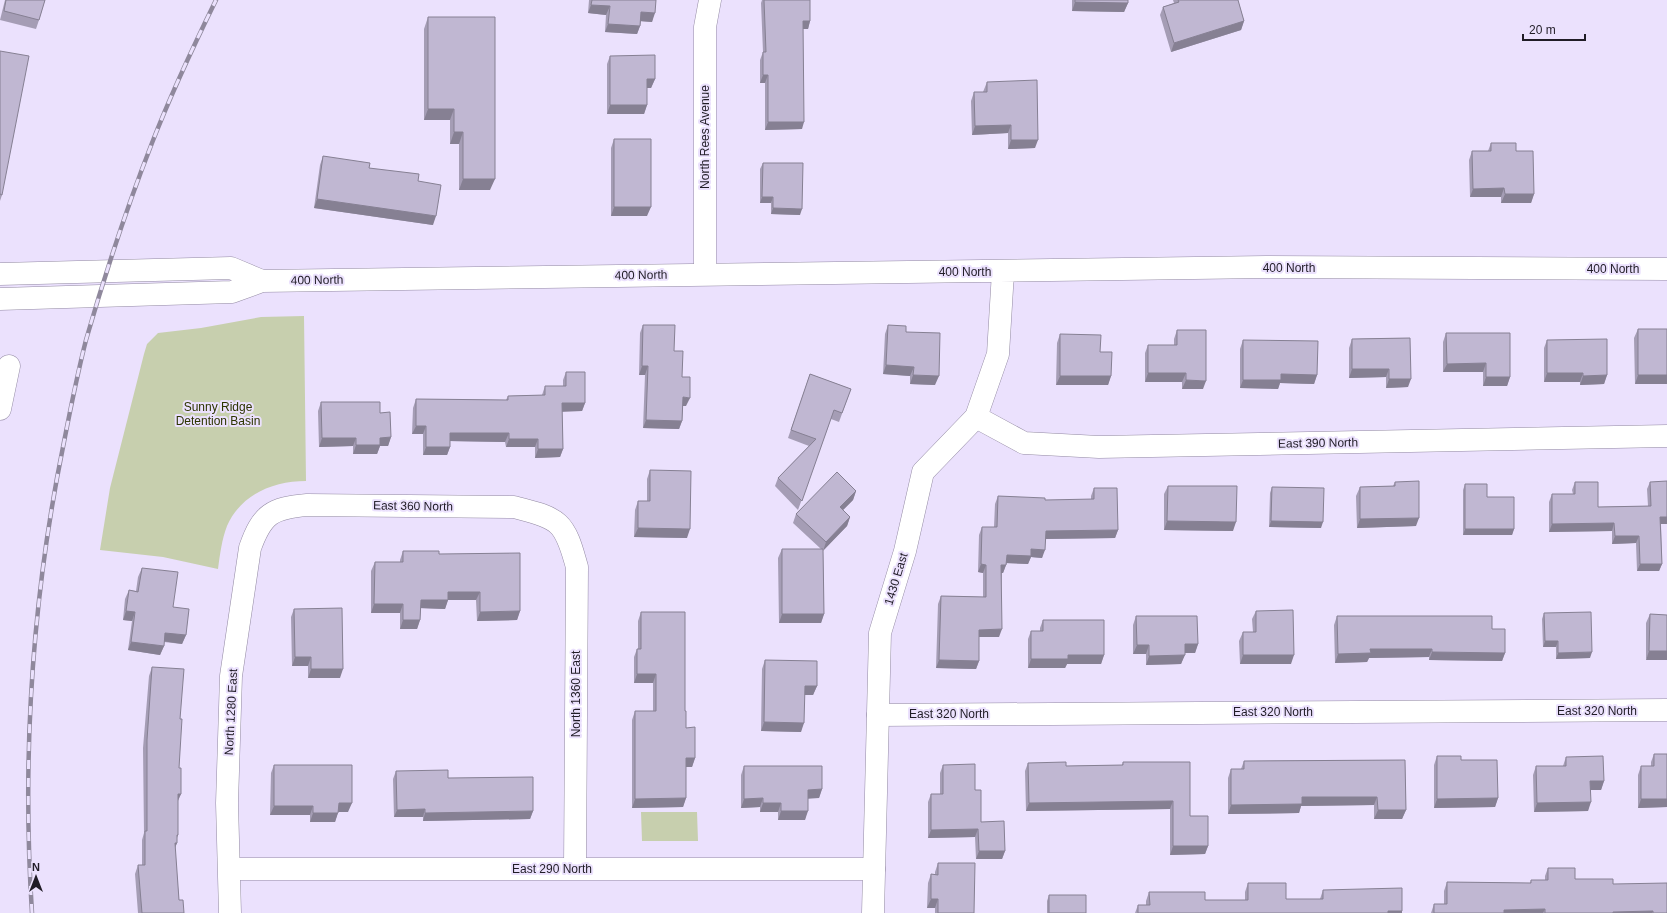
<svg xmlns="http://www.w3.org/2000/svg" width="1667" height="913" viewBox="0 0 1667 913" font-family="Arial,sans-serif">
	<rect width="100%" height="100%" fill="#ebe1fd"/>
	<path fill="#c7cfae" d="M304,316l2,165c-32,0 -65,13 -79,45 -5,13 -7,28 -9,43l-55,-12 -63,-7 10,-62 34,-134 3,-10 11,-11 43,-5 60,-11z
		M641,812h56l1,29h-56z"/>
	<g fill="none" stroke-linecap="round" stroke-linejoin="round">
		<g stroke="#938aa3" stroke-width="23">
			<path id="street" d="M705,274v-247l5,-27
				M0,409l9,-43
				M976,417l48,26 75,4 568,-11
				M878,715l789,-5
				M229,869h645
				M230,913l-3,-110 4,-127 19,-128c12,-34 22,-40 57,-43l207,2c14,4 33,7 44,17 11,10 15,30 19,43l-2,302"/>
		</g>
		<g stroke="#938aa3" stroke-width="23">
			<path id="secondary" d="M0,274l231,-6 31,13
				M0,299l232,-7 30,-11 1004,-14 401,2
				M873,913l7,-280 25,-82 18,-79 53,-55 22,-63 5,-82"/>
		</g>
		<use href="#street" stroke="#fff" stroke-width="22"/>
		<use href="#secondary" stroke="#fff" stroke-width="22"/>
		<g stroke="#8f889c" stroke-width="4.5">
			<path id="rail" d="M32,913c-10,-156 0,-313 31,-466 7,-36 14,-72 23,-107 19,-66 41,-133 66,-197 19,-49 41,-96 64,-143"/>
		</g>
		<use href="#rail" stroke="#ebe1fd" stroke-width="3" stroke-dasharray="9" stroke-linecap="butt"/>
	</g>
	<path fill="#a59db5" d="M5,0h40l-6,20 -3,9 -36,-9z
		M589,0h67l-4,22 -11,-1 -1,5 -3,8 -32,-2 1,-17 -18,-2z
		M762,0h2l46,21 -2,8h-5l-1,100 -37,1v-47h-5v-23l3,-8 -2,-49z
		M1072,0h56v3l-4,9 -52,-1z
		M1173,0h65l6,21 -3,9 -70,22 -11,-37 3,-8 11,-4z
		M428,17l62,173h-31v-46h-9v-24h-26v-91z
		M0,51l2,144 -2,6z
		M610,56l45,23 -4,9h-4v17l-3,9h-37v-50z
		M987,82l48,66 -27,1v-16l-36,2 -1,-34 3,-9h9z
		M614,139l33,77h-36v-68z
		M1491,143l25,8 18,43 -3,9h-30v-6h-31l-1,-37 3,-9h16z
		M323,156l95,25 15,44 -119,-17 6,-43z
		M763,163l37,52 -29,-1v-11h-11v-34z
		M643,325l31,26 8,26 4,29h-3l-1,15 -3,8 -36,-1 2,-53h-6l1,-42z
		M888,325l18,7 29,53 -25,-1v-8l-27,-2 2,-40z
		M1638,329h29v55h-32l-1,-46z
		M1177,330l26,59h-21v-7h-37v-29l3,-8h26v-6z
		M1446,333l64,44 -3,9h-24v-14h-40v-30z
		M1060,334l40,18 11,24 -3,9h-52l1,-42z
		M1410,338l-2,49 -22,1v-11l-37,1v-30l3,-9z
		M1243,340l74,35 -3,9 -34,-1 -2,6 -38,-1v-39z
		M1547,340l60,35 -3,9 -24,1v-3h-36v-34z
		M566,372l19,31 -3,8h-20l1,38 -3,8 -25,1v-11h-29l-1,-5 -55,-1v6l-3,8h-24v-21h-11l1,-26 3,-9 90,1 2,-4 34,-1 3,-9h18v-6z
		M810,374l41,15 -12,33 -8,-3 -33,91 -23,-24 3,-8 31,-32 -21,-8z
		M321,402l59,11 11,24 -3,9h-8l-3,8h-24v-8l-34,1 -1,-36z
		M650,470l37,68 -53,-1 1,-27 3,-9h9v-22z
		M1395,482l21,44 -59,2 -1,-32 4,-9 33,-1z
		M1575,482l23,25 50,-1 -1,-17 3,-7 11,42 1,40 -3,7h-22l-1,-28 -24,1v-13l-63,1v-30l3,-8h21l-1,-4z
		M1465,484l22,13 27,32 -2,6h-49v-45z
		M1168,486l65,45 -69,-1v-36z
		M1272,487l49,41 -52,-1 1,-34z
		M1094,488l24,42 -3,8 -69,1 -4,19 -11,-1 -3,7 -21,-1 -1,2 -3,8h-1l-3,64h-20v24l-3,8 -40,-1 2,-64 3,-8 42,1v-24l-5,-1 1,-37 3,-8h12l1,-23 3,-8 47,4h46v-4z
		M856,491l-3,9 -10,10 7,7 -3,9 -24,24 1,64 -3,9h-42l-1,-65 4,-9h39l-28,-26 3,-9z
		M403,551l36,3 81,57 -3,9 -40,1 -1,-21h-28l-3,9 -24,-1 -1,12 -3,9h-17v-16h-29v-42l4,-9h25v-2z
		M142,568l31,39 13,28 -4,9 -18,-2v4l-4,9 -32,-5 4,-29 -9,-1 2,-21 4,-9 7,1 2,-14z
		M294,609l46,69h-32v-12h-16l-1,-49z
		M1256,611l35,53h-51l-1,-23 4,-9h10l-1,-13z
		M641,612l44,99 1,17 9,30 -3,9h-6v31l-3,9 -51,1v-88l3,-9h18v-28h-19v-26l3,-8h1v-28z
		M1544,613l46,45 -34,1v-12h-13l-1,-28z
		M1650,614l17,1 -21,45v-37z
		M1136,616l62,28 -3,9h-10l-4,11 -35,1v-11h-13v-29z
		M1337,616l155,13 13,24 -3,8 -73,-1v-3l-60,1 -2,4 -32,1 -1,-38z
		M1043,620l61,35 -3,9h-34l-2,4h-37v-29l3,-8h9v-3z
		M765,660l52,26 -4,9h-9l-3,37 -40,-1 1,-62z
		M152,667l28,52 -1,49 2,26 -3,7 -1,42 -2,5 4,52 5,13h-46l-3,-39 3,-9h4v-25l2,-7 -1,-85 6,-72z
		M1654,754h13v53l-29,1v-33l3,-9h10v-4z
		M1437,756l24,4 37,38 -3,9 -61,1v-43z
		M1566,757l38,24 -3,9h-10l-3,21 -54,1 -1,-37 3,-9h27z
		M1405,760l1,50 -4,9h-28v-14l-73,1 -2,7 -71,1v-36l3,-9h10l3,-8z
		M1123,762h67v54l18,30 -3,8 -35,1v-46l-144,2 -1,-40 3,-8 38,3 56,-1z
		M274,765l74,47h-10l-3,10h-25v-7h-40l1,-42z
		M943,765l32,25 6,32 24,29 -3,8h-26l-1,-22 -47,1v-36l3,-8h9v-21z
		M744,766l78,23 -3,9h-11l-3,22h-27v-8h-18v-5l-19,1v-33z
		M396,771l137,40 -3,8 -107,2v-4h-29l-1,-38z
		M938,863l36,50h-39v-5h-8l1,-25 3,-9 4,1v-3z
		M1548,868l27,11 38,5 54,29h-233l10,-9v-13l3,-9 83,1 1,-3h14v-4z
		M1248,883l38,16h34l3,-9 79,21v2h-267l3,-8h8v-4l3,-9 56,8h40v-8z
		M1049,895l37,18h-39v-12z
		M1434,904v9h-3z"/>
	<path fill="#868093" d="M1075,2l53,1 -4,9 -52,-1z
		M591,5l19,1 -4,9 -18,-2z
		M641,12l14,1 -3,9 -14,-1z
		M803,21h7l-2,8h-7z
		M1244,21l-3,9 -70,22 3,-9z
		M608,24l32,2 -3,8 -32,-2z
		M763,75h5l-3,8h-5z
		M647,79h8l-4,9h-7z
		M610,105h37l-3,9h-37z
		M428,109h26l-4,11h-26z
		M768,122h36l-2,7 -37,1z
		M1011,125l-3,8 -36,2 3,-9z
		M454,132h9l-4,12h-9z
		M1011,140h27l-3,8 -27,1z
		M463,179h32l-5,11h-31z
		M1504,188l-3,9h-31l3,-8z
		M1505,194h29l-3,9h-30z
		M762,197h11l-2,6h-11z
		M317,199l119,17 -3,9 -119,-17z
		M614,207h37l-4,9h-36z
		M773,208l29,1 -2,6 -29,-1z
		M1486,363l-3,9h-40l4,-8z
		M886,365l28,2 -4,9 -27,-2z
		M642,366h6l-3,9h-6z
		M1352,369h37l-3,8 -37,1z
		M1148,373h38l-4,9h-37z
		M1547,373h36l-3,9h-36z
		M1281,374l36,1 -3,9 -34,-1 -2,6 -38,-1 3,-8z
		M913,375l26,1 -4,9 -25,-1z
		M1607,375l-3,9 -24,1 3,-9z
		M1638,375h29v9h-32z
		M1060,376h51l-3,9h-52z
		M1486,377h24l-3,9h-24z
		M1389,379h22l-3,8 -22,1z
		M1186,380l20,1 -3,8h-21z
		M683,397l7,1 -4,8h-6z
		M562,403h23l-3,8 -23,1z
		M646,420l36,1 -3,8 -36,-1z
		M416,426h10l-3,8h-11z
		M450,433h59l-4,9 -58,-1z
		M391,437l-3,9h-8l-3,8h-24l3,-9 24,-7z
		M322,438h34l-3,8 -34,1z
		M509,439h29l-3,8h-29z
		M426,447h24l-3,8h-24z
		M538,449h25l-3,8 -25,1z
		M856,491l-3,9 -16,16 3,-9z
		M850,517l-3,9 -24,25 3,-9z
		M1660,517h7v7h-9z
		M1419,518l-3,8 -59,2 3,-9z
		M1167,521l69,1 -3,9 -69,-1z
		M1271,521l52,1 -2,6 -52,-1z
		M1614,523l-2,8 -63,1 3,-8z
		M638,528l52,1 -3,9 -53,-1z
		M1465,529h49l-2,6h-49z
		M1118,530l-3,8 -72,1 3,-8z
		M1615,536h24l-3,7 -24,1z
		M1031,549l14,1 -3,8 -11,-1 -3,7 -24,-1 3,-8z
		M981,564l5,1 -3,8 -5,-1z
		M1640,564h22l-3,7h-22z
		M1001,565h5l-3,8h-4z
		M448,592h32l-4,8h-28l-3,9 -27,-1 3,-8z
		M374,604h29l-3,9h-29z
		M126,611l9,1 -3,9 -9,-1z
		M520,611l-3,9 -40,1 3,-9z
		M782,614h42l-3,9h-42z
		M403,620h17l-3,9h-17z
		M1002,629l-3,8h-23l3,-7z
		M165,633l21,2 -4,9 -20,-3z
		M1545,641h13l-2,6h-13z
		M131,642l33,4 -4,9 -32,-5z
		M1185,644h13l-3,9h-14z
		M1137,645h12l-3,9h-13z
		M1370,649h62l-3,8 -60,1 -2,4 -32,1 3,-9z
		M1649,651h18v9h-21z
		M1432,652l73,1 -3,8 -73,-1z
		M1592,652l-2,6 -34,1 2,-6z
		M1068,655h36l-3,9h-34l-2,4h-37l3,-9z
		M1185,655l-4,9 -35,1 3,-9z
		M1243,655h51l-3,9h-51z
		M295,657h16l-3,9h-16z
		M939,660l40,1 -3,8 -40,-1z
		M311,669h32l-3,9h-32z
		M637,674h19l-3,9h-19z
		M805,686h12l-4,9h-12z
		M764,722l40,1 -3,9 -40,-1z
		M686,758h9l-3,9h-9z
		M1590,781h14l-3,9h-14z
		M822,789l-3,9 -15,1 4,-9z
		M178,794h3l-4,8z
		M1302,797h75l-3,8 -73,1 -2,7 -71,1 3,-9z
		M686,798l-3,9 -51,1 3,-9z
		M763,798l-3,9 -19,1 3,-9z
		M1498,798l-3,9 -61,1 3,-9z
		M1641,799h26v8l-29,1z
		M1173,801l-3,8 -144,2 3,-8z
		M1591,802l-3,9 -54,1 3,-9z
		M339,803h13l-4,9h-13z
		M763,803h18l-3,9h-18z
		M274,806h39l-3,9h-40z
		M425,809l-2,8h-29l3,-7z
		M1378,810h28l-4,9h-28z
		M533,811l-3,8 -107,2 2,-8z
		M781,811h27l-3,9h-27z
		M313,813h25l-3,9h-25z
		M978,829l-3,8 -47,1 3,-8z
		M177,835h1l-3,8h2l-4,9z
		M1173,846h35l-3,8 -35,1z
		M979,851h26l-3,8h-26z
		M931,899h7l-3,9h-8z
		M1545,909l-2,4h-40l1,-3z
		M1388,911h14v2h-14z
		M1653,911l-1,2h-39v-1z"/>
	<path fill="#c0b7d2" stroke="#868093" d="M6,0h39l-6,20 -35,-9z
		M592,0h64l-1,13 -14,-1 -1,14 -32,-2 2,-18 -19,-1z
		M764,0h46v21h-7l1,101h-36v-47h-5v-23h3z
		M1075,0h53v3l-53,-1z
		M1178,0h60l6,21 -70,22 -11,-36 16,-5z
		M428,17h67v162h-32v-47h-9v-23h-26z
		M0,51l29,5 -27,139 -2,-1z
		M655,55v24h-8v26h-37v-49z
		M1037,80l1,60h-27v-15l-36,1 -1,-34h13v-10z
		M614,139h37v68h-37z
		M1491,143h25v8h17l1,43h-29l-1,-6 -31,1 -1,-38h19z
		M323,156l47,7 -1,5 50,6 -1,7 23,4 -5,31 -119,-17z
		M763,163h40l-1,46 -29,-1v-11h-11z
		M643,325h32l-1,26h9l-1,26h8v21l-7,-1 -1,24 -36,-1 2,-54h-6z
		M888,325l18,1v6l34,1 -1,43 -26,-1 1,-8 -28,-2z
		M1638,329h29v46h-29z
		M1177,330h29v51l-20,-1v-7h-38v-28h29z
		M1446,333h64v44h-24v-14l-39,1z
		M1060,334l41,1 -1,17h12l-1,24h-51z
		M1410,338l1,41h-22v-10h-37v-30z
		M1607,339v36l-24,1v-3h-36v-33z
		M1243,340l75,1 -1,34 -36,-1v6h-38z
		M566,372h19v31h-23l1,46h-25v-10h-29v-6h-59v14h-24v-21h-10v-27l92,1v-4l37,-1v-9h21z
		M810,374l41,15 -9,24 -8,-3 -32,91 -24,-23 38,-39 -25,-9z
		M321,402h59v11l10,-1 1,25 -11,1v7h-24v-7h-34z
		M650,470l41,1 -1,58 -52,-1v-27h12z
		M837,472l19,19 -16,16 10,10 -24,25 -30,-28z
		M1419,481v37l-59,1v-32l35,-1v-4z
		M1667,481v36h-7l2,47h-22l-1,-28h-24l-1,-13 -62,1v-30h23v-12h23v25l53,-1 -1,-24z
		M1465,484h22v13h27v32h-49z
		M1168,486h69l-1,36 -69,-1z
		M1272,487l52,1 -1,34 -52,-1z
		M1094,488h23l1,42 -72,1 -1,19 -14,-1v7l-24,-1 -1,10h-5l1,64 -23,1v31l-40,-1 2,-64 45,1v-32l-5,-1 1,-37h15l1,-31 47,2v2l49,-1z
		M782,549h41l1,65h-42z
		M403,551h36v3l81,-1v58l-40,1v-20h-32v8h-27l-1,20h-17v-16h-29l1,-42h28z
		M142,568l36,4 -5,35 16,2 -3,26 -21,-2 -1,13 -33,-4 4,-30 -9,-1 3,-21 9,2z
		M342,608l1,61h-32v-12h-16l-1,-48z
		M1293,610l1,45h-51v-23h13v-21z
		M641,612h44v99h1v17l9,-1v31h-9v40l-51,1v-88h21v-37h-19v-25h4z
		M1591,612l1,40 -34,1v-12h-13l-1,-28z
		M1650,614l17,1v36h-18z
		M1136,616h61l1,28h-13v11l-36,1v-11h-12z
		M1337,616h155v13h13v24l-73,-1v-3h-62l1,4 -33,1z
		M1043,620h61v35h-36v4h-37v-28h12z
		M765,660l52,1v25h-12l-1,37 -40,-1z
		M152,667l32,2 -4,50h2l-3,49h2v26h-3v41h-1v8h-2l4,57h4l1,13h-42l-4,-48h7v-34h2v-91z
		M1654,754h13v45h-26v-33h13z
		M1437,756h24v4h36l1,38 -61,1z
		M1603,756l1,25h-14l1,21 -54,1 -1,-37h30v-9z
		M1405,760l1,50h-28l-1,-13h-75v7l-71,1v-36h13v-8z
		M1066,762v4l57,-1v-3h67v54h18v30h-35v-45l-144,2 -1,-40z
		M975,764v26h6v32l23,-1 1,30h-26l-1,-22 -47,1v-36h12v-29z
		M274,765h78v38h-13l-1,10h-25v-7h-39z
		M744,766h78v23l-14,1v21h-27v-8h-18v-5l-19,1z
		M448,770v8l85,-1v34l-108,2v-4l-28,1 -1,-39z
		M938,863h37l-1,50h-36v-14h-7v-25l7,1z
		M1548,868h27v11h38v5l54,-1v30h-14v-2l-40,1v1h-68v-4l-41,1v3h-70v-9h13v-22l84,1v-3h17z
		M1248,883h38v16h37v-9l79,-2v23h-14v2h-250v-8h12l-1,-13h56v8h43z
		M1049,895h37v18h-37z"/>
	<g text-anchor="middle" dominant-baseline="central" stroke-width="4" stroke-linejoin="round" paint-order="stroke">
		<g font-size="12" fill="#201c26" stroke="#ebe1fd">
			<text transform="translate(705 137) rotate(-90)">North Rees Avenue</text>
			<text x="1289" y="268">400 North</text>
			<text x="1613" y="269">400 North</text>
			<text x="965" y="272">400 North</text>
			<text transform="translate(641 275) rotate(-1)">400 North</text>
			<text transform="translate(317 280) rotate(-1)">400 North</text>
			<text transform="translate(1318 443) rotate(-1)">East 390 North</text>
			<text transform="translate(413 506) rotate(1)">East 360 North</text>
			<text transform="translate(896 579) rotate(-73)">1430 East</text>
			<text transform="translate(576 694) rotate(-90)">North 1360 East</text>
			<text x="1597" y="711">East 320 North</text>
			<text transform="translate(231 712) rotate(-87)">North 1280 East</text>
			<text x="1273" y="712">East 320 North</text>
			<text x="949" y="714">East 320 North</text>
			<text x="552" y="869">East 290 North</text>
		</g>
		<g font-size="12" fill="#2d3500" stroke="#ebe1fd">
			<text x="218" y="407">Sunny Ridge<tspan x="218" dy="14">Detention Basin</tspan></text>
		</g>
	</g>
	<g transform="translate(36 877)" stroke="#ebe1fd" stroke-width="3" paint-order="stroke">
	<path d="M0-3L7 15L0 10L-7 15Z" fill="#201c26"/>
	<text y="-6" font-size="11" font-weight="bold" text-anchor="middle" fill="#201c26">N</text>
	</g>
	<path d="M1523 34v6h62v-6" fill="none" stroke="#201c26" stroke-width="2"/>
	<text x="1529" y="34" font-size="12" fill="#201c26" stroke="#ebe1fd" stroke-width="3" paint-order="stroke">20 m</text>
</svg>
